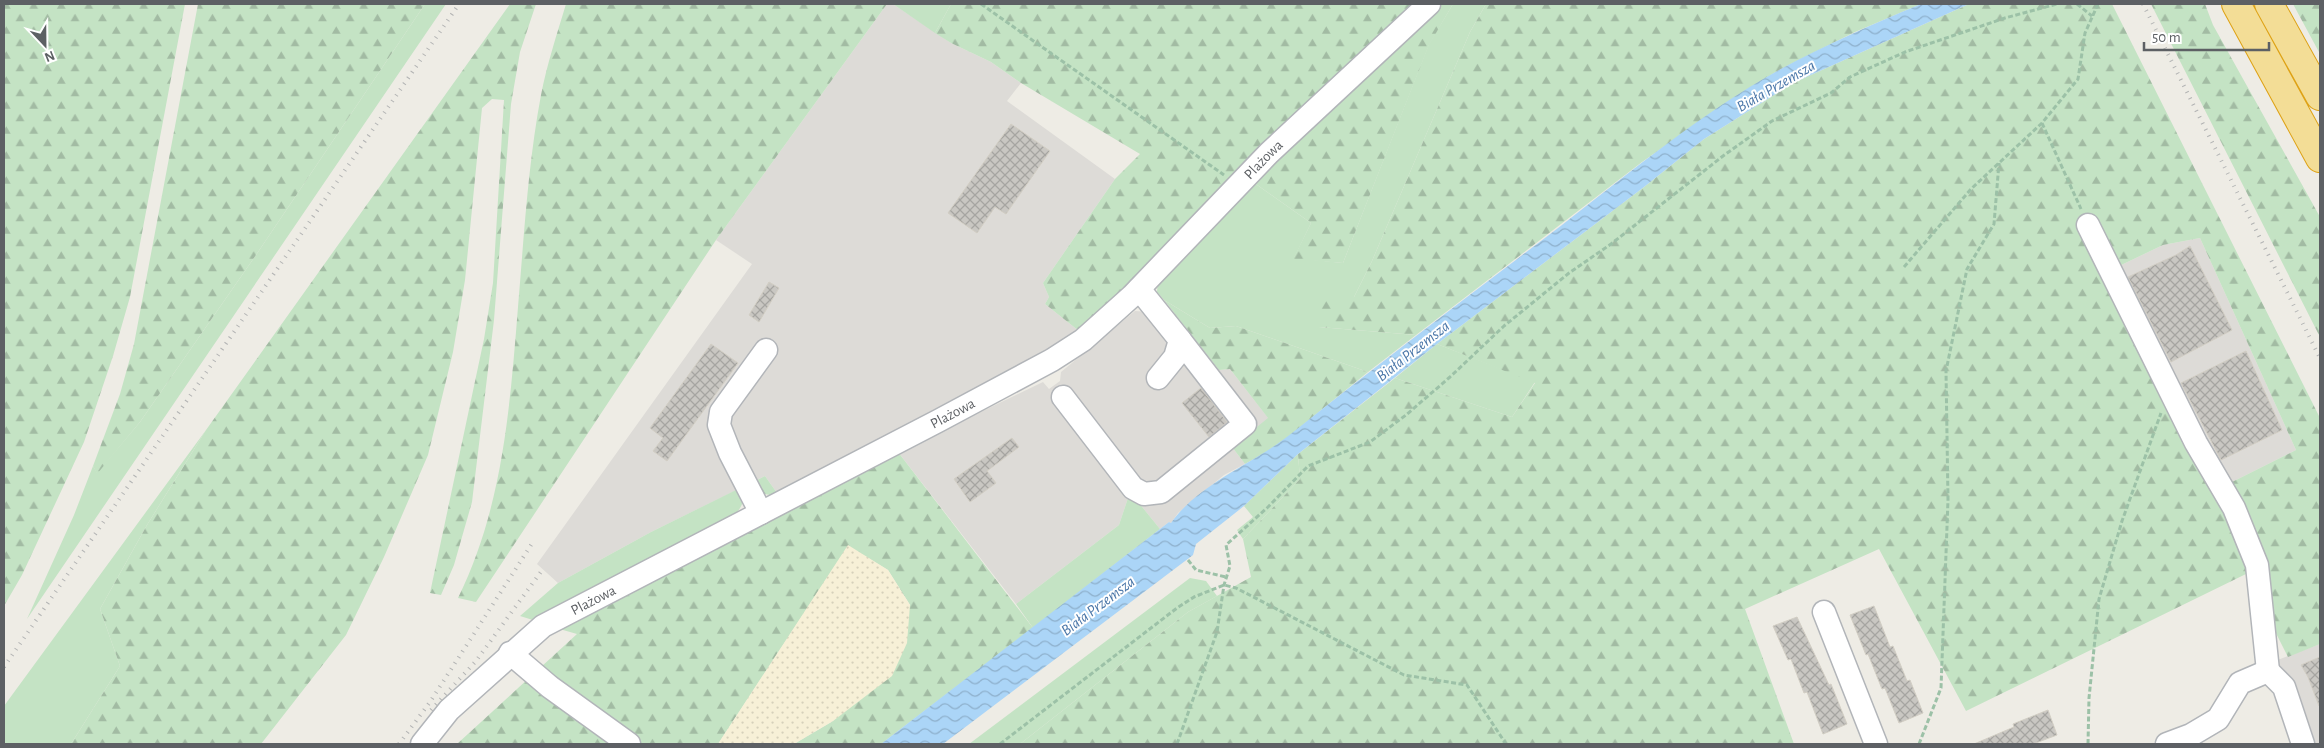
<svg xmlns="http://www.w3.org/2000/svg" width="2324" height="748" viewBox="0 0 2324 748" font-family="'Alegreya Sans',sans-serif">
	<defs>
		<pattern id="forest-firs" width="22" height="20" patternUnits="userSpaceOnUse" patternTransform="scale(1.25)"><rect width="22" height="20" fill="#c4e3c4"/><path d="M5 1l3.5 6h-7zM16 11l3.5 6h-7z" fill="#a2bba3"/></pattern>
		<pattern id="sand-dots" width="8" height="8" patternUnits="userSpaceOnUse" patternTransform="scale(1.25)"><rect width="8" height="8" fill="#f7f0d7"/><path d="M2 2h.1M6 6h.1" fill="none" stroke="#d6d0bb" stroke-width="1.8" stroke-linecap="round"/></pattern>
		<pattern id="water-waves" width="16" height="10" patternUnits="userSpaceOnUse" patternTransform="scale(1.25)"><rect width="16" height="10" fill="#abd5f7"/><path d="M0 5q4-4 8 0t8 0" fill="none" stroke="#8eb0cc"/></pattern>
		<pattern id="building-cross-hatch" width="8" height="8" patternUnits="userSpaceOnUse" patternTransform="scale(1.25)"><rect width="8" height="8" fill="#c9c7c2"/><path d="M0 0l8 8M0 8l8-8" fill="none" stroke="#a6a5a1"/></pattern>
	</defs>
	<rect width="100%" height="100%" fill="#eeece5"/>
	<path fill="#dddbd7" d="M887,4h6l58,39 40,19 30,21 -14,18 108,78 -72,104 6,14 -4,7 34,27 -45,32 -257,130 -12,-17 -114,56 -93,51 -21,-19 215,-300 -36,-24z
		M2200,238l96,212 -70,35 -111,-217 48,-23z
		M1164,300l55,70 11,-1 39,50 -37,28 13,17 -21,11 -46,38 -7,10 -2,-1 -9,7 -30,-37 -11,33 -103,79 -118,-152 145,-70 6,7 11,-8 1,-9 74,-61 14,1z
		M2320,644v100h-18l-27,-83z"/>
	<path fill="#c4e3c4" d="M425,4h21l-419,615 47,-104 19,-49 4,7 43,-51 116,-167z
		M893,4h58l-16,29z
		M1453,4h33l-16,28 -98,229 -18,36 -35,30 97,8 -48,37 -132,-46 -26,2 -46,-28 -7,-8 1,-13 95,-97 58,41 -17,35 49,5 86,-219z
		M1437,344l98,38 -23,35 -117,-39z
		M206,430l-59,95 -47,84 20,57 -49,78h-67v-38z
		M1298,454l2,25 -57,60 -6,-9 16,-13 -9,-11z
		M740,488c7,14 1,20 -9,31l-195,102 -16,-5 38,-33 93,-51z
		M1130,492l30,37 -127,99 -17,-24 103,-79z
		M1190,578l16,3 11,15 -29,16 -168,132h-51z"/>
	<path fill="url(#forest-firs)" fill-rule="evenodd" d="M4,4h181l-55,293 -17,59 -29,86 -62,133 -18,31z
		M198,4h227l-169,251 -116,167 -43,52 -4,-8 27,-72 14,-50z
		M510,4h26l-16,48 -9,52 -17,216 -22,182 -18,63 -13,30 -11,-2 54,-254 9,-56 11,-183 -12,-1 -10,9 -17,172 -12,72 -25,103 -44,102 -38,78 -85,109h-190l49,-78 -20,-57 47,-84 59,-95z
		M566,4h321l-171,236 -240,362 -18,-4c45,-91 52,-192 60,-291 6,-71 10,-143 23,-212 6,-31 16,-61 25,-91z
		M951,4h502l-24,41 -86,218 -50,-4 18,-36 -72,-51 -29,25 -93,103 -38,31 -34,-27 4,-7 -6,-14 72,-104 25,-25 -119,-71 -30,-21 -40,-19 -16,-10z
		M1486,4h435l-66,28 -76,38 -41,25 -96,67 -226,173 -97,-8 -1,-26 36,-4 18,-36 98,-229z
		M1969,4h143l208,414v226l-32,13 -42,-83 -280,137 -87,-162 -134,60 49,135h-774l168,-132 63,-35 -8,-38 57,-60 -2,-25 97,-76 117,39 23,-34 -98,-39 207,-157 60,-48 89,-56zM2200,238l96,212 -70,35 -111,-217 48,-23z
		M2151,4h54l8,21 107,192v120z
		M2293,4h27v50z
		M1164,300l46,28 26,-2 132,46 -91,74 -32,18 -13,-17 36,-29 -38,-49 -11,1z
		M898,452l135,176 -152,116h-87l39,-23 77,-116 -22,-35 -40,-24 -130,198h-261l120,-110 -21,-6z
		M765,476l12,17 -7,2 -10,-2 -7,-11z"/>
	<path fill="url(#sand-dots)" d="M848,545l40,25 22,35 -3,38 -15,33 -59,45 -39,23h-76z"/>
	<path fill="url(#water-waves)" d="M1921,4h48l-176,79 -89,56 -60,48 -207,157 -139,110 -54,52 -48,38 -3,11 -250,189h-62l288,-222 2,1c28,-40 84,-60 121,-90 89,-71 179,-139 270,-208 70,-54 139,-112 217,-155 46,-25 94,-46 142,-66z"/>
	<path fill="url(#building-cross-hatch)" stroke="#d2cec4" d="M1011,124l39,27 -44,63 -11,-7 -18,26 -29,-20z
		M2190,246l42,84 -61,32 -43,-85 48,-22z
		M769,282l10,6 -20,34 -10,-7z
		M711,344l27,19 -71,98 -14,-10 10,-13 -13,-10z
		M2246,351l36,79 -61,30 -40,-77z
		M1201,388l26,34 -18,15 -27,-34z
		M1012,438l7,9 -32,24 9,12 -26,19 -16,-23z
		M1874,606l16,41 3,-1 14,35 3,-1 13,33 -24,10 -14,-35 -3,1 -14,-35 -2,1 -16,-40z
		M1797,617l32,68 2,-1 16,40 -24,10 -16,-42 -3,1 -13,-34 -3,1 -15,-34z
		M2320,657v48l-1,1 -11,-29 -7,-12z
		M2048,710l9,25 -24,9h-59l40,-17 -1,-3z"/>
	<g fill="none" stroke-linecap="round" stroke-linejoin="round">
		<g stroke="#b2b5b9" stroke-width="25">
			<g id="minor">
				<path d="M2088,225l108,218 38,65 23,57 11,106"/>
				<path d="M1139,289l41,51 -5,17 -17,21"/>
				<path d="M1063,397l70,91 11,6 17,-2 84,-68 -65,-84"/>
				<path d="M761,513l-31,-60 -11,-28 2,-13 45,-62"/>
				<path d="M1824,612l52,132"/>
				<path d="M510,653l40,34 79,57"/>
				<path id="s1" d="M422,744l27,-34 94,-84 395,-205 114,-61 31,-20 49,-44 137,-143 160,-149"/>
				<path d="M2167,744l24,-9 27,-16 22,-36 28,-12 16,16 19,57"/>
			</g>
		</g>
		<g stroke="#dea215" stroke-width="30">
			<path id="highway" d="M2236,4l84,154
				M2269,4l51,92"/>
		</g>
		<path stroke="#9cc1a7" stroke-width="3" stroke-dasharray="5 2.5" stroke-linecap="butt" d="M981,4l243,171
			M2077,4l15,12
			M2042,123l39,86
			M1904,267l67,-78 71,-66 36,-44 7,-46 13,-29
			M1188,560l8,10 30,7
			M1000,744l177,-136 17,-11 30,-12 12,3 168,87 63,10 39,59
			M1177,744l40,-112 7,-47 6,-19 -4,-21 42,-38 40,-41 62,-24 36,-27 44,-38 54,-51 65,-53 42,-29 112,-88 49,-35 59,-28 19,-16 55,-25 100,-34 52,-14
			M1919,744l22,-56 7,-188 -2,-129 21,-102 27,-45 5,-61
			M2088,744l1,-46 10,-99 23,-78 39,-108"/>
		<use href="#minor" stroke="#fff" stroke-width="22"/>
		<use href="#highway" stroke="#f3dd96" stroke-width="28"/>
		<path stroke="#b3b4b4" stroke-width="4" stroke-dasharray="1 6" stroke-linecap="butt" d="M2143,4l177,354
			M4,667l455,-663
			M431,710l45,-49 67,-92
			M399,744l31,-42 103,-160"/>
	</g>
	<g text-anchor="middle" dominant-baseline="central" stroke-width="4" stroke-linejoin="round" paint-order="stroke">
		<g font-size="15" fill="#5d6064" stroke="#fff">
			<text stroke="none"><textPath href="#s1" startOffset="1036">Plażowa</textPath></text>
			<text stroke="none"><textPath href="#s1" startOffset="631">Plażowa</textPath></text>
			<text stroke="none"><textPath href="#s1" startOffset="226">Plażowa</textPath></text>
		</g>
		<g font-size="16" font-style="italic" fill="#4a76a8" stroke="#fff">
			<text transform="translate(1776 86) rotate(-30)">Biała Przemsza</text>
			<text transform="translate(1413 351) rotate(-38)">Biała Przemsza</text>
			<text transform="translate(1098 606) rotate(-37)">Biała Przemsza</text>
		</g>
	</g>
	<rect width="2324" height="748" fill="none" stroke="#5d6064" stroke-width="10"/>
	<g transform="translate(45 45) rotate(158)" stroke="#ffffff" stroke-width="4" paint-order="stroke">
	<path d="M0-4L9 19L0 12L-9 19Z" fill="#5d6064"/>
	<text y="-8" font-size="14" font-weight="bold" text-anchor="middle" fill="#5d6064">N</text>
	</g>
	<path d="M2144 42v8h125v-8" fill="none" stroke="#5d6064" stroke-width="2.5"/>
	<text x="2152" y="42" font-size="15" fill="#5d6064" stroke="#ffffff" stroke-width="4" paint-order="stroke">50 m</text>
</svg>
